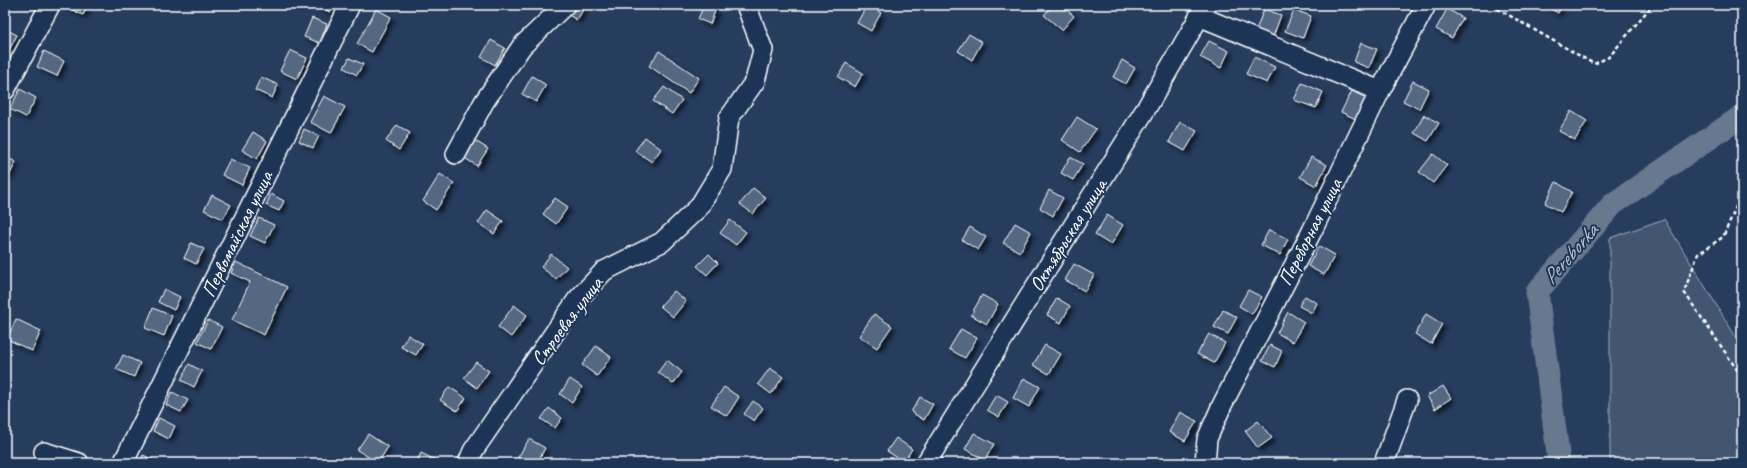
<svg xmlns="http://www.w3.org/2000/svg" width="1747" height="468" viewBox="0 0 1747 468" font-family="Caveat,sans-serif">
	<defs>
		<filter id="shadow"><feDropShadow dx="3.5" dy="3.5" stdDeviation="2" flood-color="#0009"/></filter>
	</defs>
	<rect width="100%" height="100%" fill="#263d5e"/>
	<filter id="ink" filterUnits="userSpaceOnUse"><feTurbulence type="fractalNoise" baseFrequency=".025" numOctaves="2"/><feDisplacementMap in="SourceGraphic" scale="8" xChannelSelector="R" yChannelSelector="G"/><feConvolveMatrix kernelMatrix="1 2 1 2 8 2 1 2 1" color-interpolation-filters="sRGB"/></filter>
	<g filter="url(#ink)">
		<path fill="#425672" stroke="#a0aab8" d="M1664,219l78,128v116h-132v-225z"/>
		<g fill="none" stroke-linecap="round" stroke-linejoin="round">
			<path stroke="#67788e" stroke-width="23" d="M1557,463l1,-9 -21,-162 76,-88 129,-88"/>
		</g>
		<path fill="#556781" stroke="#fff" filter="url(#shadow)" d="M65,5h23l-5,10 -19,-9z
			M315,5h18l-3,7z
			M567,5h19l-9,15 -14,-8z
			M704,5l12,4 -6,15 -12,-5z
			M867,5l14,8 -10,18 -14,-8z
			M1053,5h8l13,11 -12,14 -18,-15z
			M1543,5h19l-4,8z
			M376,9l15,8 -19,35 -15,-8z
			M1264,9l17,6 -8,22 -17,-7z
			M1447,9l16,9 -11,20 -16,-9z
			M1294,10l17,6 -8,22 -18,-7z
			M312,18l15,6 -7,19 -16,-6z
			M5,29l12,6 -12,23z
			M969,34l13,8 -10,18 -14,-9z
			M491,40l14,8 -10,17 -14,-8z
			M1209,41l20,10 -8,17 -21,-11z
			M1361,43l16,6 -8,19 -15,-6z
			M290,50l17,8 -10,21 -17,-8z
			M44,51l20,10 -7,15 -20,-9z
			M659,51l40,27 -10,15 -40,-27z
			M1254,57l21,10 -8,16 -21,-9z
			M349,58l14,6 -6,11 -13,-7z
			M1122,60l13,8 -9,16 -13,-7z
			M846,63l17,10 -8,14 -17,-10z
			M532,76l14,9 -10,17 -14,-8z
			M261,77l17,8 -6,13 -17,-8z
			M1413,81l16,8 -10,20 -16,-8z
			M1302,83l21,9 -7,16 -22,-8z
			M664,87l18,13 -10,14 -19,-13z
			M20,89l16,9 -10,19 -16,-8z
			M1352,91l16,8 -10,21 -17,-8z
			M324,96l21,11 -14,26 -21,-11z
			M1571,111l16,10 -12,19 -16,-9z
			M1424,115l15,8 -11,18 -14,-8z
			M1077,117l19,12 -16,23 -18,-12z
			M1180,122l17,9 -12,20 -16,-9z
			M397,125l13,8 -11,17 -13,-9z
			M304,129l15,7 -6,12 -14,-7z
			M253,132l14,9 -10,18 -15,-9z
			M645,137l16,12 -9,13 -17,-11z
			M474,140l14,9 -11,17 -14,-9z
			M1433,154l14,11 -14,18 -14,-11z
			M5,157l11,5 -7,14 -4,-2z
			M1070,157l13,7 -10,16 -12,-7z
			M1311,157l16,8 -11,21 -16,-9z
			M230,159l20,9 -8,17 -20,-10z
			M440,174l14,9 -18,27 -13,-9z
			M1556,182l16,10 -11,20 -16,-9z
			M753,188l13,10 -13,16 -13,-10z
			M1049,190l14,8 -10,18 -13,-8z
			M271,194l13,7 -5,10 -13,-6z
			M212,195l19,10 -8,14 -19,-9z
			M555,198l13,9 -12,17 -13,-10z
			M487,210l16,11 -9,13 -16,-11z
			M1107,215l16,10 -12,20 -16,-10z
			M259,218l15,7 -9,18 -15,-7z
			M730,220l16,12 -10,13 -16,-12z
			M1015,223l16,9 -11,20 -17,-9z
			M970,227l16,10 -8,13 -16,-10z
			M1269,230l19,9 -8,16 -19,-10z
			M191,243l13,6 -8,15 -12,-6z
			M1319,246l16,9 -11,20 -16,-9z
			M551,254l16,13 -11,12 -15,-12z
			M709,254l9,9 -11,12 -10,-9z
			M236,262l51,25 -23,48 -32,-15 18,-38 -19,-9z
			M1074,264l20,11 -9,16 -20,-11z
			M164,289l16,8 -6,13 -16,-8z
			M1248,290l14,7 -10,17 -13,-8z
			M674,291l12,10 -13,16 -13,-11z
			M982,295l16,9 -11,20 -16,-9z
			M1305,296l12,7 -5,10 -13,-7z
			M1057,298l13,8 -9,17 -14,-8z
			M514,305l13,10 -16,22 -13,-10z
			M153,308l19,8 -8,20 -19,-8z
			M1223,310l14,7 -9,17 -14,-7z
			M1288,312l16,10 -11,20 -16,-9z
			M874,314l18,12 -15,22 -18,-12z
			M1426,314l16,10 -11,20 -16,-10z
			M16,319l25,12 -9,20 -25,-12z
			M208,320l14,7 -11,22 -14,-7z
			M961,329l16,9 -12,20 -16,-9z
			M1209,334l16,9 -11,20 -17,-9z
			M408,335l15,9 -7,11 -15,-8z
			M1045,345l16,9 -12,20 -16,-9z
			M1270,345l12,6 -7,16 -13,-6z
			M596,346l15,11 -14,19 -15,-11z
			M123,355l17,8 -6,14 -18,-8z
			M667,360l15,12 -9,12 -15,-12z
			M476,362l13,9 -12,17 -13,-10z
			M189,364l13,7 -8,16 -13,-7z
			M770,368l13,9 -12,17 -13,-10z
			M1024,378l16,9 -11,20 -16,-9z
			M570,379l12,8 -10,16 -12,-9z
			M1443,386l8,12 -16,11 -8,-13z
			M449,387l17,11 -9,13 -17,-11z
			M724,387l15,10 -12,19 -16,-10z
			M172,392l16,8 -7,12 -15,-7z
			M996,395l12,7 -9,15 -12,-7z
			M920,397l13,7 -9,16 -13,-8z
			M753,401l10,7 -9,13 -10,-7z
			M549,408l13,10 -7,10 -14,-9z
			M1180,412l17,9 -12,20 -16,-9z
			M159,418l16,8 -6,13 -16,-8z
			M1258,421l14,17 -14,10 -13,-17z
			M974,433l20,11 -9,16 -20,-11z
			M368,434l20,13 -10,16 -21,-13z
			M896,438l16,11 -8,13 -17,-11z
			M529,439l16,9 -8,15h-13l-7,-4z
			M421,453l18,9v1h-23z
			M143,455l11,5 -2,3h-13z
			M826,457l10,6h-14z"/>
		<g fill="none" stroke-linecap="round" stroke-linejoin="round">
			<g stroke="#fff" stroke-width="22">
				<path id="minor" d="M1199,16l181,75
					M5,90l45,-85
					M456,154l28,-52 38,-56 43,-41
					M44,452l35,11
					M123,463l227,-458
					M468,463l5,-12 104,-151 27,-29 58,-29 37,-35 23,-38 7,-51 26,-37 8,-31 -17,-45
					M926,463l221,-356 59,-102
					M1205,463l2,-24 15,-34 90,-174 68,-140 46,-86
					M1384,463l23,-63"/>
			</g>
			<path stroke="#fff" stroke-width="2.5" stroke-dasharray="4 3" stroke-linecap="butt" d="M1491,5l103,59 15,-7 43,-52
				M1742,193l-19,44 -25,17 -14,38 58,85"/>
			<use href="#minor" stroke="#1d3557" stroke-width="19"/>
		</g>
	</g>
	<g text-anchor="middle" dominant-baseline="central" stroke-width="4" stroke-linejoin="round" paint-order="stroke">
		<g font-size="20" fill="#fff" stroke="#1d3557">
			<text transform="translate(1310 232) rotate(-63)">Переборная улица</text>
			<text transform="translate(237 234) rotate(-64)">Первомайская улица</text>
			<text transform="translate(1068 235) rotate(-58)">Октябрьская улица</text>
			<text transform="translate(567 321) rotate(-53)">Строевая улица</text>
		</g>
		<g font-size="21" font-style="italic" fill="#bbc2cc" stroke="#1d3557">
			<text transform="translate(1570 254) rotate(-49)">Pereborka</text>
		</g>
	</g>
	<rect width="1747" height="468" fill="none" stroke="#1d3557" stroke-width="20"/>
	<rect x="10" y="10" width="1727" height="448" fill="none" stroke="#fff" stroke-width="1.5" filter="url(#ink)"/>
</svg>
